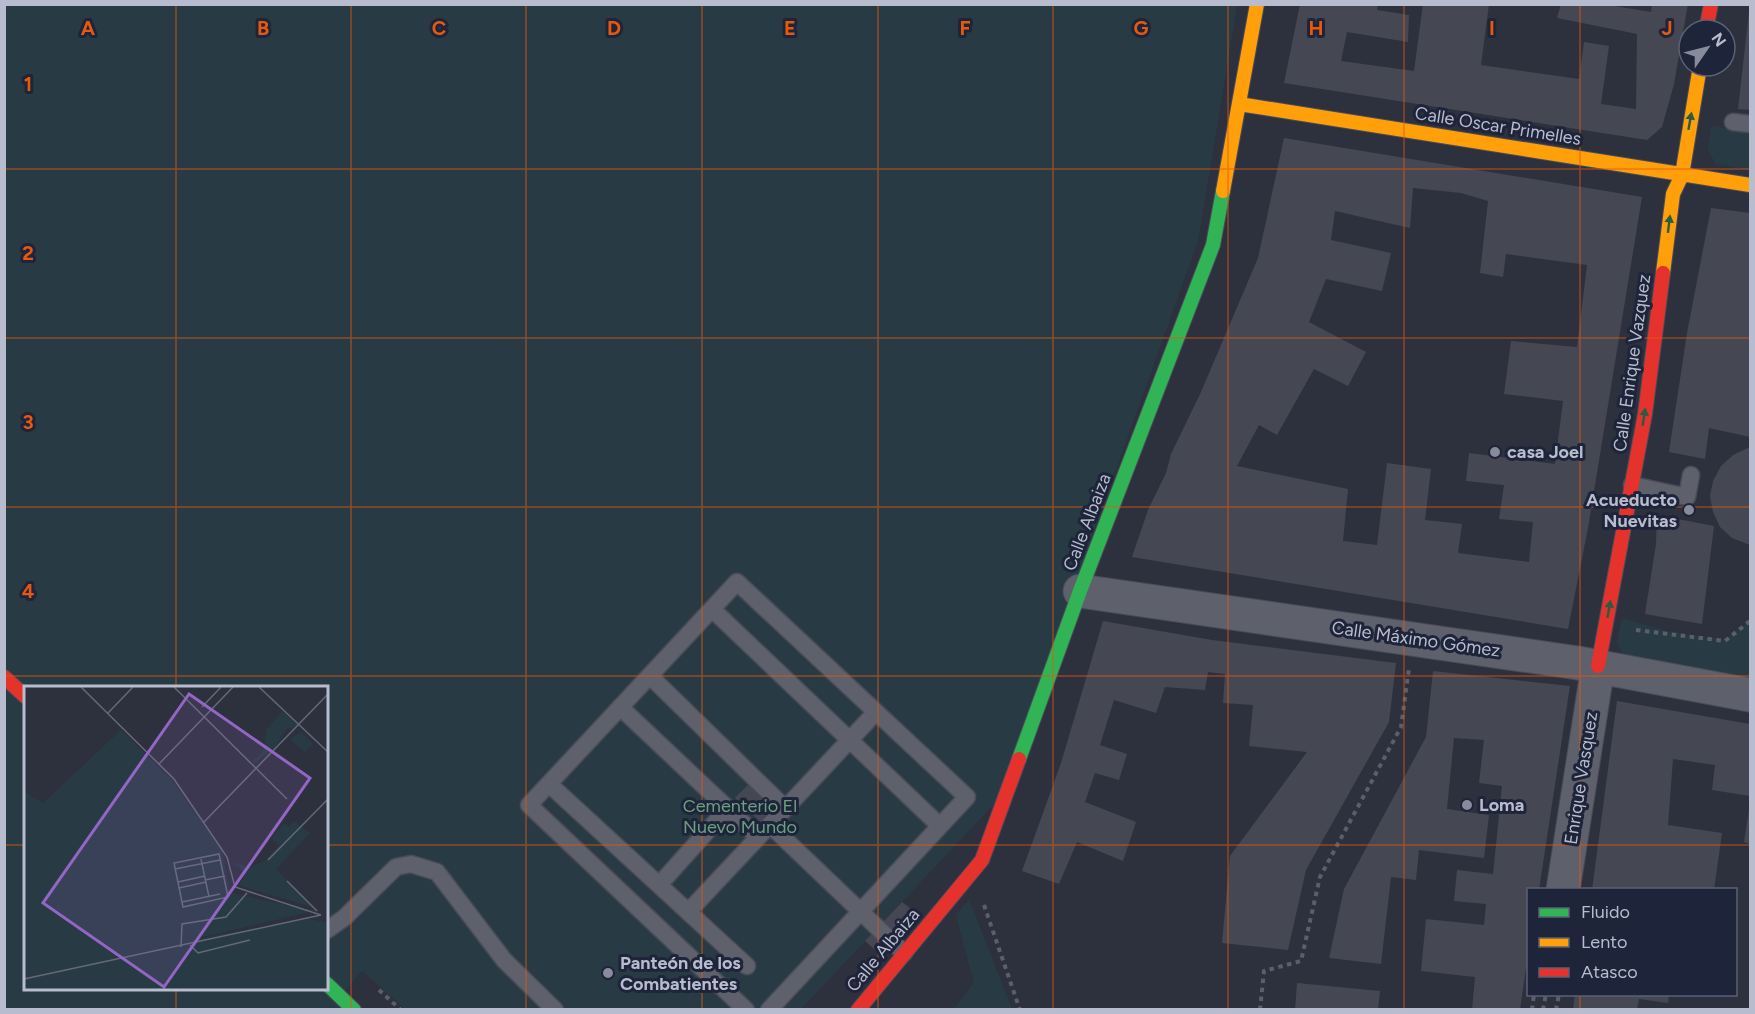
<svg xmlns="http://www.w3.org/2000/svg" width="1755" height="1014" viewBox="0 0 1755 1014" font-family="Figtree,sans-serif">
	<rect width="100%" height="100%" fill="#2d313e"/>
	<path fill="#283b45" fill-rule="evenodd" d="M5,5h1232l-39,236 -201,560 -196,208h-396l-43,-38 -22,26 14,12 -349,1zM26,687h301v301h-301z
		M1711,126l39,6v38l-34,-6 -8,-13z
		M1622,618l45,13 58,9 25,-19v63l-125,-26 -8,-15z
		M969,900l43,109 -59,1 21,-27 -18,-68z"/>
	<path fill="#454853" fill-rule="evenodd" d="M1300,4h78l-1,6 32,5 -1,27 -61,-10 -6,29 73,10 9,-67h66l-8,61 98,14 5,-37 25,4 -8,58 35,5 1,-75 -80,-16 4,-14h41l49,8 1,-8h36l-14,80 -12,43 -15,13 -363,-57z
		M1749,12h1v98l-12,-1z
		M1284,138l358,59 -54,331 -20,101 -436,-72 16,-47 18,-37 5,-19 30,-62 57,-134zM1413,188l48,5 27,8 -8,72 23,4 3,-23 81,11 -10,82 -66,-6 -7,53 59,7 -8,63 -86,-11 -3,28 38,4 -5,34 34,3 -4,40 -71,-9 4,-29 -37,-4 6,-51 -44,-6 -10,82 -34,-4 5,-52 -111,-23 22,-41 18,10 37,-66 34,17 18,-34 -57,-30 17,-43 56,12 9,-38 -60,-13 4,-29 75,17z
		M1711,208l39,5v224l-41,-9 -4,31 -36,-7 18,-119z
		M1748,448h2v97l-18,-7 -12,-11 -7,-15 -3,-16 3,-15 8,-15 12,-11z
		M1657,515l57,11 -12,98 -57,-10 11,-70z
		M1103,621l109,19 184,23 -7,59 -83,148 -18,80 -66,-7 8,-87 77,-104 -58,-6 4,-41 -30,-2 2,-29 -17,-2 -3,18 -40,-3 -9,26 -42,-13 -14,45 27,9 -8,26 -24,-7 -10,29 51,20 -13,39 -46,-19 -18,42 -37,-13 39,-108z
		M1433,671l137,15 -31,204h-11v64l-8,56h-48l3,-33 -54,-6 5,-52 58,6 2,-21 -32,-3 3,-31 36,4 9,-88 -23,-3 5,-43 -30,-2 -7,71 42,6 -5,43 -65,-8 -3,30 -25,-3 -10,87 -52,-6 15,-69 82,-152z
		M1617,701l133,23v72l-38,-6 3,-25 -42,-6 -5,66 54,8 -8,57h-122z
		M752,781l26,25 -17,17 -26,-25z
		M1749,810h1v34l-6,-2z
		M902,902l15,11 -37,41 -15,-13z
		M1297,983l83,8 -2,19h-83z
		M1575,994h94l-1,9 -29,-4 -2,11h-64z"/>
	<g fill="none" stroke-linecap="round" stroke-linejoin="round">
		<g stroke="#494c57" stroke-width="19">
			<path id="lane" d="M1733,122l17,2
				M1632,485l55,12 4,-22
				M712,609l228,217
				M650,676l135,132
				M620,707l138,130
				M549,784l198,182
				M770,825l134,128
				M659,885l69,-77
				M688,912l188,-200
				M327,930l17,-12 52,-51 15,-3 26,8 67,88 51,50
				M746,1010l-217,-205 208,-223 230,215 -198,213"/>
		</g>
		<g stroke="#494c57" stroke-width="35">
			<path id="street" d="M1080,591l498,72 172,32
				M1563,890l35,-224"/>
		</g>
		<g stroke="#494c57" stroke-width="16">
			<path id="fast" d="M1019,759l61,-168 133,-346 10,-54
				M327,984l27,26"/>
		</g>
		<g stroke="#494c57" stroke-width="16">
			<path id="slow" d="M1239,104l511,81
				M1223,191l34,-187
				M1663,273l10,-79 9,-19 18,-109"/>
		</g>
		<g stroke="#494c57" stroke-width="16">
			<path id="jam" d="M1706,30l5,-26
				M1598,666l47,-252 18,-141
				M4,677l22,20
				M858,1010l124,-150 37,-101"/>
		</g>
		<path stroke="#5b5f68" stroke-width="4" stroke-dasharray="4.5 4.5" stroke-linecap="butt" d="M1636,630l89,11 25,-20
			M984,905l36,105
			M379,990l22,20
			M1260,1010l4,-39 37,-10 19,-84 81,-150 8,-59
			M1532,1010l2,-16
			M1543,1010l3,-16
			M1556,1010l3,-16"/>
		<use href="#lane" stroke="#5e606b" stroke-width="16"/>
		<use href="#street" stroke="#5e606b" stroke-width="33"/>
		<use href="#fast" stroke="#30b455" stroke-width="14"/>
		<use href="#slow" stroke="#ff9f0a" stroke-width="14"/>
		<use href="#jam" stroke="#e5322d" stroke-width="14"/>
	</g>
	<defs><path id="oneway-solid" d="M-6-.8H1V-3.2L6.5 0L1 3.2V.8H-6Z" transform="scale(1.5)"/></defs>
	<g fill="#255e45">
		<use href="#oneway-solid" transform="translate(1690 121) rotate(-80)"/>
		<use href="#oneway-solid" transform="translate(1669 224) rotate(-83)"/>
		<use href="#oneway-solid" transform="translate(1644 417) rotate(-81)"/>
		<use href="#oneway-solid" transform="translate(1609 609) rotate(-80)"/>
	</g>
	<path fill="none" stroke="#e8590c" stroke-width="1.5" stroke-opacity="0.55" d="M176,4v683M351,4v1006M526,4v1006M702,4v1006M878,4v1006M1053,4v1006M1228,4v1006M1404,4v1006M1580,4v886M4,169h1746M4,338h1746M4,507h1746M4,676h1746M4,845h22M327,845h1423M176,988v22M1580,994v16"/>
	<g fill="#878b9c" stroke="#1e243a" stroke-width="2">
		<circle cx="1495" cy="452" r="6"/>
		<circle cx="1689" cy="510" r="6"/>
		<circle cx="1467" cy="805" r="6"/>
		<circle cx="608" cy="973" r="6"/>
	</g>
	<g text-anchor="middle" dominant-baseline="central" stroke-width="6" stroke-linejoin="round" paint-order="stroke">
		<g font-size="18" fill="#b7bcce" stroke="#1e243a">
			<text transform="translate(1498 126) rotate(9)">Calle Oscar Primelles</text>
			<text transform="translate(1632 363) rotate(-82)">Calle Enrique Vazquez</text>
			<text transform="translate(1087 522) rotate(-69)">Calle Albaiza</text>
			<text transform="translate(1416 639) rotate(8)">Calle Máximo Gómez</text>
			<text transform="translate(1581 778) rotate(-81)">Enrique Vasquez</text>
			<text transform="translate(883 950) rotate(-50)">Calle Albaiza</text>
		</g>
		<g font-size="18" font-weight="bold" fill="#b7bcce" stroke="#1e243a" text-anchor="start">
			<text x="1507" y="452">casa Joel</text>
			<text x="1677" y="500" text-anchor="end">Acueducto<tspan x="1677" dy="21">Nuevitas</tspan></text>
			<text x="1479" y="805">Loma</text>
			<text x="620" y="963">Panteón de los<tspan x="620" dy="21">Combatientes</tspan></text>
		</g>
		<g font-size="18" fill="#6ca182" stroke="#1e243a">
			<text x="740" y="806">Cementerio El<tspan x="740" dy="21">Nuevo Mundo</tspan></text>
		</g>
	</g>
	<g transform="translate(24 686)">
		<rect width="304" height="304" fill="#2d313e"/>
		<path d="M259,25l15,15 -12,3 -11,18 -21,17 -2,-3 11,-10 4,-22zM97,44l51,50 50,71 8,42 84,18 -125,29 120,-21 20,4 -3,67h-302v-198l19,11zM277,46l12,12 -8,8 -15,-13zM270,135l16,12 -34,36 36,38 -74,-22 6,-7 -3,-9 -10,-7 19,5 15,-6 14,-16 -8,-7 13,-15 5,4z" fill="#283b45"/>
		<path fill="none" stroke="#646978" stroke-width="1.5" d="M57,1l93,92 53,78 8,30 86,28M150,1l113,112M235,1l70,66M178,21l19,-20M84,27l25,-26M135,78l74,-77M179,137l126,-130M195,168l9,43 -45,10 -9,-44zM177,173l8,38M244,174l61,-62M151,183l45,-9M181,194l20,-4M263,195l30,30M154,196l27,-6M155,202l27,-6M158,216l38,-8M166,259l8,8 52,-13M157,261l1,-23 44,-7 21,-24M0,293l297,-64"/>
		<path fill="#9366c5" fill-opacity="0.15" stroke="#9366c5" stroke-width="3" d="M165,8l121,84 -146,209 -121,-84z"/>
		<rect width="304" height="304" fill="none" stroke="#b7bcce" stroke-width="3"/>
	</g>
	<g font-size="20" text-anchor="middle" font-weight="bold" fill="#e8590c" stroke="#1e243a" stroke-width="6" stroke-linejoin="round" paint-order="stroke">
		<text x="88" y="35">A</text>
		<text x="263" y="35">B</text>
		<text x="439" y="35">C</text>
		<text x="614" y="35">D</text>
		<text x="790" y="35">E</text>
		<text x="965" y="35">F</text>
		<text x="1141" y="35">G</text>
		<text x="1316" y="35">H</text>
		<text x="1492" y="35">I</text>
		<text x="1667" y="35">J</text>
		<text x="28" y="91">1</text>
		<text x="28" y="260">2</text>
		<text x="28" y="429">3</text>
		<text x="28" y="598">4</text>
	</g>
	<rect width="1755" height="1014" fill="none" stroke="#b7bcce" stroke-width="12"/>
	<rect x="1527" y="888" width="210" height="108" fill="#1e243a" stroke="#5b6175" stroke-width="1.5"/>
	<rect x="1539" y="908" width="30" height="9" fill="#30b455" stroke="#5b6175" stroke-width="1.5"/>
	<text x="1581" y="918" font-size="18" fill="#b7bcce">Fluido</text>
	<rect x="1539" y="938" width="30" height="9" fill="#ff9f0a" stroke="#5b6175" stroke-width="1.5"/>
	<text x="1581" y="948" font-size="18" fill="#b7bcce">Lento</text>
	<rect x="1539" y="968" width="30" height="9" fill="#e5322d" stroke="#5b6175" stroke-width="1.5"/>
	<text x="1581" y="978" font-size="18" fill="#b7bcce">Atasco</text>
	<g transform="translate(1707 48) rotate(55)"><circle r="28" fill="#1e243a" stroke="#5b6175" stroke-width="1.5"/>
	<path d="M0-4.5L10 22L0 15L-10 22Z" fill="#878b9c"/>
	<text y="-9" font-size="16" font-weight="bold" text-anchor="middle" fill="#b7bcce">N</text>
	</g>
</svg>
